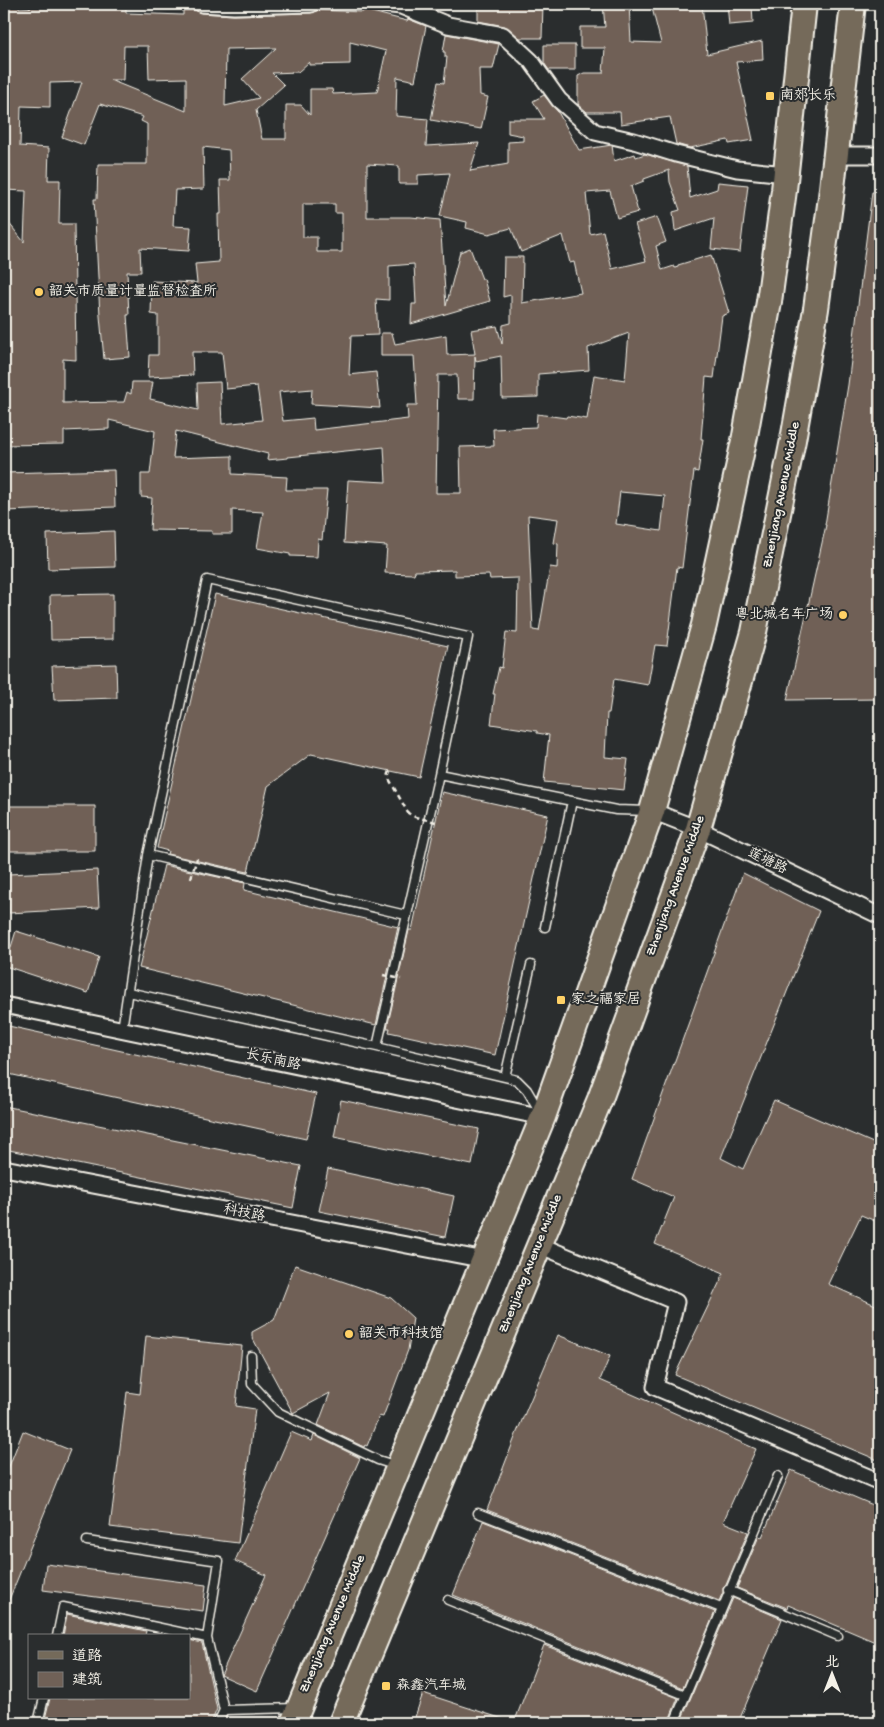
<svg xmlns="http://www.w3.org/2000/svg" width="884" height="1727" viewBox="0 0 884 1727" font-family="'Gochi Hand','LXGW WenKai TC',sans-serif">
	<rect width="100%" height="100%" fill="#2a2d2e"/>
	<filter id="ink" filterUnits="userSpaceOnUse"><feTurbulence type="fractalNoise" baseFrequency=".02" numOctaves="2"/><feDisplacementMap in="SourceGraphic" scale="10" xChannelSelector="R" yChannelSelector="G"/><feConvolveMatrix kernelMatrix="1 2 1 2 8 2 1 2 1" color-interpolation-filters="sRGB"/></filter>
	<g filter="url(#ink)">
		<path fill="#706157" stroke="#f4f1e8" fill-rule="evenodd" d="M4,4h15v4l42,-2v-2h65v9l57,2v-5h12l6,3 33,2 77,-2 7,-3 45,2 1,-2 43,11 1,-2 18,7 -11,55 -18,-4 -1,39 32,3 -2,27 53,-3 -9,28 38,-7v-22l15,-1v-5l-15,-3v-14h36l-11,-18 11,-6 14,17 21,38 33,-5 2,16 21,-7 1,3 9,-3 42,12 3,32 27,-9 1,-7 30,3 -8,67 -29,-3 3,-31 -39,13 -2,-19 7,-2 -10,-28 -1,-12 -25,9v2l-13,5 7,26 -21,6 -7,-27 -24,2 4,41 13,-3 9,38 34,-8 -11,-37 22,-7 9,25 -10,4 6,24 12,-4 1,2 3,-1v-2l33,-10 18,58 -7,3 -8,62 -8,-1 -5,62h2l-5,33 -4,-1 -12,97 -5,-1 -10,79 -12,-1 -7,40 -34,-6 -5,34h-2l-2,44 23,2 -4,31 -80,-8 5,-47 -12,-2v-2l-46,-7 4,-30h-2l6,-27 3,1 4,-36 11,1 1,-55 -28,1 -1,-4 -34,1v-6l-40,1 -1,3 -29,-1 2,-27 -43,-3 4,-63 38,2 -2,-35 -96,10v1l-21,2 1,-6 -92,-23 -3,27 59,-2v18l55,3 -1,13h41l-5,50 -4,-1 -1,18 -27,-1v-2l-33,-6 6,-36 -31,-2v24h-20v-3l-62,-1 2,-32 -11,-1v-23h9l5,-43 -46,-11v9l-45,2v13l-60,1v-228l20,25 2,-51 -22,-1zM350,42l36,9 -9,41 -44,2 -1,-5h-22v26l-9,-10h-15v34h-24l-6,-29 28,-25 -12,-12 26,-1 11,-10v3l41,-1zM124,46h24l1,33 37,-1v33l-76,-31h13zM276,48l-34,31 17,19 -34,8 1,-57zM82,82l-20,55 22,8 16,-41 43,13 -2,4 6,3v40h-49l-1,35h-3l6,117 4,43 26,-2 -3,-42h2l-2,-43h14l-1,-24 49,3 2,-24 -18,-1 2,-36 29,-1 -1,-42 26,3 1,30h-10l1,34h-3l1,48 -24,2 2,19 -45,-2 -1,33 7,1v40h-9l-1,22 45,-2 -1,-23h30l4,37 31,-3 5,34 -40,4 -2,-42 -23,1 1,27 -48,-11 3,-17h-21l-1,12 -4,-2 -3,10 -61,1v-44l13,1 -2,-136h-15l1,-44h-12l1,-32 -29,-2 1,-40 29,1v-24zM367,164l32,2v18h19v-9l32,-2 -10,43 27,6 -1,6 23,6 22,-6 10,24 42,-17 7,28 4,-1 7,31 -59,10 1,-46h-19l-1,40 8,-2v28l-8,2 -1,19 -5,-18 -26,4 4,24 -28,1 -1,-20 -51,9 -3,-11h-11v23h33l3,49h-10l1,14 -94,11 -1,-12 -30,3 -4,-29 33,-3 -1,15 69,4 -4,-36 -27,3 2,-39 27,-1 -2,-36 13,1v-34l25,-2 2,40h-4l-1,20 79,-23 -6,-22h-2l-12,-31 -10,4 -14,54 -6,-86 -29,-3h-44zM303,204h32v9h7v39h-25v-15h-14zM629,333l-4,47 -31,-5 -7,44 -20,-3 -1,2 -29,-4 -1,13 -43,2 1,17 -34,1 1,46h-25l2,-118h19l1,24h16l1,-43 1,5 25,-5 1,42 36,-1v-23l51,-4 -1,-22zM620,492l45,4 -4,35 -45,-7zM528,515l30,4 -4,24 4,1 -1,24 -7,-1 -11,64 -6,-1z
			M478,4h65l-1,34h-22l-15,-12 -27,-5z
			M603,4h26l2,38 30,1 -10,-39h21l1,3 29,-3 5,50 55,-13 1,19 -27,2 17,78 -24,4 -1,-4 -38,8 -14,-4 -6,-27 -49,7 -1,-12h-33l-9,-8v-28l6,-3h19l2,-25h-25v-21h25z
			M727,4h25l1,19 -24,2z
			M446,34l53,10 -6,25h-14l1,26 8,2 -7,32 -50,-9 7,-38 6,1 3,-26h-2v-5h-2z
			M544,45h31v25h-26l-5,-7z
			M872,192l8,1v506l-93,1 39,-175h-1l23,-140z
			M114,470l1,37 -111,4v-38z
			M114,531l1,36 -67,2 -1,-35z
			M113,594v45l-62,1 -1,-45z
			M215,594l233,52 -29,131 -108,-23 -43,32 -20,86 -81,-18 1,-3 -11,-3z
			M116,664l1,34 -63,2 -2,-34z
			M442,792l106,23 -53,240 -106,-23 1,-4h-3l22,-98h3z
			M9,806h86v45h-86z
			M164,865l81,18 -1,7 154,37 -22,98 -237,-57z
			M97,870l2,38 -90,5 -1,-39z
			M743,873l76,38 -98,247 22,11 31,-69 106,46v77l-19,-8 -33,69 52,23v154l-205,-86 49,-102 -69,-29 19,-47 -42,-18z
			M16,931l83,26 -11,36 -83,-27z
			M4,1025l312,69 -10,45 -302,-66z
			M341,1100l138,29 -7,36 -138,-28z
			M4,1106l297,60 -8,42 -289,-59z
			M328,1169l126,27 -9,41 -126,-26z
			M295,1265l96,33 22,20 -5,32 -25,67 -4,-1 -12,30 -2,-1 -1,2 -46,-22 12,-32 -37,20 -41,-76v-5l22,-12z
			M558,1335l52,21 -10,24 156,69 -33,73 25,10 -22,53 -3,3v4l-4,9 -232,-91 30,-78z
			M146,1336l96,10 -6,60 19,3 -17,134 -128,-16 17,-135 13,2z
			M23,1431l47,19 -66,162v-133z
			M291,1432l21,9 2,-6 46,23 -103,233 -36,-16 45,-100 -31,-14z
			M791,1470l89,38v136l-92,-39 -1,3 -50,-20 22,-52 3,1z
			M483,1521l232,91 -32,76 -230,-93z
			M46,1564l160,21 -3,26 -160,-21z
			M733,1598l49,21 -44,104h-58z
			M67,1614l79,17 -1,5h-82z
			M189,1640l13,3 15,66 -6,14h-167l6,-25h139z
			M544,1645l134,53 -10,25h-154z
			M423,1693l86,28v2h-96z"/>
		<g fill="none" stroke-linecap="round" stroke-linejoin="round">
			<g stroke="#f4f1e8" stroke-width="11">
				<path id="lane" d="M148,855l258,60
					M545,927l27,-126
					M128,992l249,55 140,33 10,10 13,22
					M122,1030l26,-175 59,-275 261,57 -29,137 177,36 33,1
					M377,1047l62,-273
					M505,1077l26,-112
					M251,1356l1,28 26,28 100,48 19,6
					M478,1513l243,95
					M87,1541l132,20 -12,77
					M728,1590l110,46
					M448,1600l237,95
					M57,1636l6,-29 144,31 17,72 -6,13
					M224,1710l73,-2
					M38,1723l6,-25
					M674,1723l104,-247"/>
			</g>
			<g stroke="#f4f1e8" stroke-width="19">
				<path id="street" d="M202,4l32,2 77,-2
					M382,4l19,2 47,19 55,10 28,26 28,39 36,32 39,9 42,13 61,15 49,5
					M836,155h44
					M652,811l46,18 182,87
					M4,1005l539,112
					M4,1168l481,92
					M539,1245l137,57 -21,85 225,95"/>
			</g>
			<g stroke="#f4f1e8" stroke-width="28">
				<path id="primary" d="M293,1723l250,-606 109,-306 52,-186 41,-189 24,-134 15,-112 20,-186
					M341,1723l259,-624 98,-270 56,-197 39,-192 23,-131 15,-112 22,-193"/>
			</g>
			<use href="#lane" stroke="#2a2d2e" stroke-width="8"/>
			<use href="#street" stroke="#2a2d2e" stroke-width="15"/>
			<use href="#primary" stroke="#746a5a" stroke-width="24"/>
			<path stroke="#f4f1e8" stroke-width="2.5" stroke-dasharray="5 4" stroke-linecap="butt" d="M390,771l-2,6 20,36 7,4 21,5
				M191,878l6,-20
				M383,975l18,4"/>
		</g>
	</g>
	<g fill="#ffd166" stroke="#2a2d2e" stroke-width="2">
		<rect x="765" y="91" width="10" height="10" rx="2.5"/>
		<circle cx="39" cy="292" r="5"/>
		<circle cx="843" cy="615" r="5"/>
		<rect x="556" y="995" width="10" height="10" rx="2.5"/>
		<circle cx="349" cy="1334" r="5"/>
		<rect x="381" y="1681" width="10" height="10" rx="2.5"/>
	</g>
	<g text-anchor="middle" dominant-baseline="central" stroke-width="4" stroke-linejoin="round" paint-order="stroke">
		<g font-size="14" fill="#f4f1e8" stroke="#2a2d2e" text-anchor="start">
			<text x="780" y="96">南郊长乐</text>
			<text x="49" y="292">韶关市质量计量监督检查所</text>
			<text x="833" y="615" text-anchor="end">粤北城名车广场</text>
			<text x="571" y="1000">家之福家居</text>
			<text x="359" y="1334">韶关市科技馆</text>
			<text x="396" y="1686">森鑫汽车城</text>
		</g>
		<g font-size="14" fill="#f4f1e8" stroke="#2a2d2e">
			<text transform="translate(782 495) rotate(-79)">Zhenjiang Avenue Middle</text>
			<text transform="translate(767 862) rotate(26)">莲塘路</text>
			<text transform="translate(676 886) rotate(-70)">Zhenjiang Avenue Middle</text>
			<text transform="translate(273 1061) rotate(12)">长乐南路</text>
			<text transform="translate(244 1214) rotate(11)">科技路</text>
			<text transform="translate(531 1264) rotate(-68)">Zhenjiang Avenue Middle</text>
			<text transform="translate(333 1624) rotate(-67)">Zhenjiang Avenue Middle</text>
		</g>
	</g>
	<rect width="884" height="1727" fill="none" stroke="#2a2d2e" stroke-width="20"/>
	<rect x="10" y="10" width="864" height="1707" fill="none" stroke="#f4f1e8" stroke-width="2" filter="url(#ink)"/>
	<rect x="28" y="1634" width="162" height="65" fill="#2a2d2e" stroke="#7b7b78"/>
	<rect x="38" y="1651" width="25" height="8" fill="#746a5a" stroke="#7b7b78"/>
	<text x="72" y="1660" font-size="15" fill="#f4f1e8">道路</text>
	<rect x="38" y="1672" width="25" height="15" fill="#706157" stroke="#7b7b78"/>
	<text x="72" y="1684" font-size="15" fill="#f4f1e8">建筑</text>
	<g transform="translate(832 1674)" stroke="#2a2d2e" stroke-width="4" paint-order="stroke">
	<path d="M0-4L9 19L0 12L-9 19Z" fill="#f4f1e8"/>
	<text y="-8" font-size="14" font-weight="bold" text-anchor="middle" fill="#f4f1e8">北</text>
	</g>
</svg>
